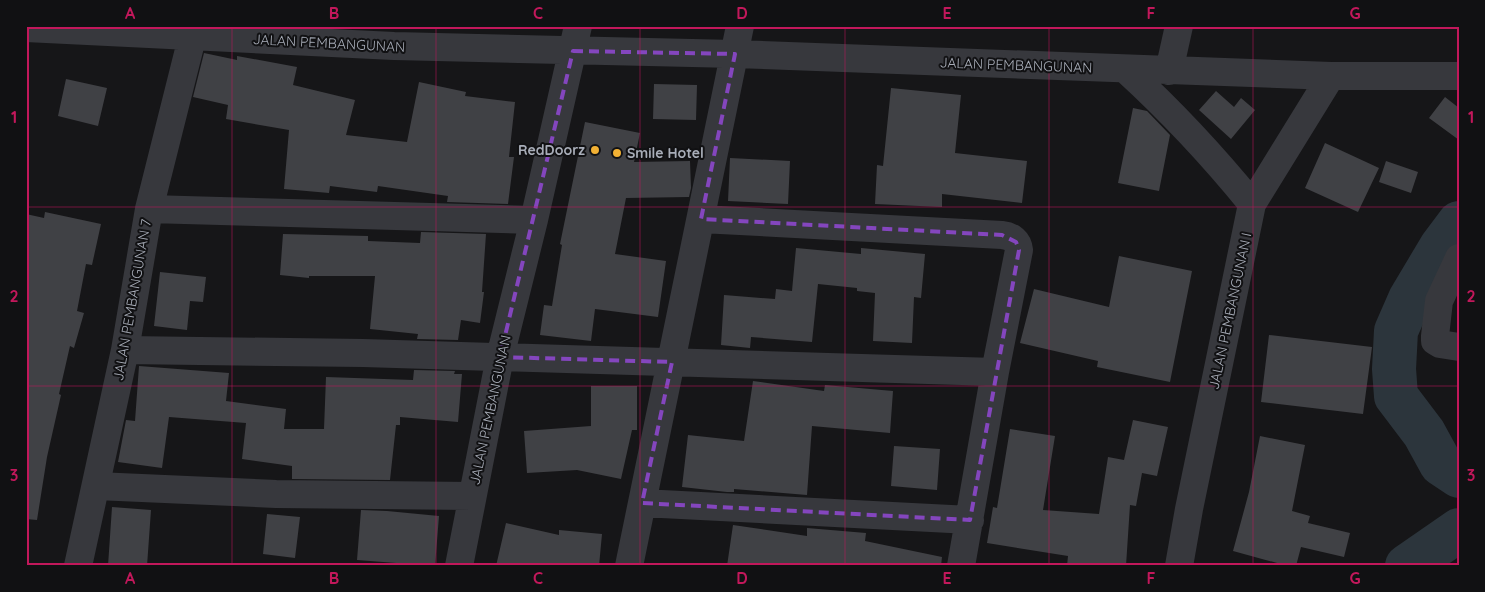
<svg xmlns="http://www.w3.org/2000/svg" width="1485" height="592" viewBox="0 0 1485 592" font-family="Quicksand,sans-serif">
	<rect width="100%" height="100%" fill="#161618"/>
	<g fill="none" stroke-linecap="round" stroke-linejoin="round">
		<path stroke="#2c353c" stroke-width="44" d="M1459,223l-18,24 -31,52 -14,32 -2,38 2,27 28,37 17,31 18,12
			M1407,566l52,-36"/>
	</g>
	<path fill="#404145" d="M204,53l33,7v-4l60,11 -4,18 62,15 -9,35 61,7 12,-60 47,10 -1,4 50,6 -6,55h5l-6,47 -61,-2 1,-6 -70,-10 -1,6 -47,-6 -1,7 -45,-4 5,-59 -63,-11 2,-14 -35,-8z
		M66,79l41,9 -9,38 -40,-10z
		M654,84l43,1 -1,35 -43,-1z
		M891,88l70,7 -6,58 72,8 -5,42 -80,-9v13l-67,-3 2,-39 6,1z
		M1216,91l18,16 7,-9 14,12 -24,29 -32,-29z
		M1445,97l14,11v32l-30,-22z
		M1133,108l14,3 23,24 -11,56 -41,-8z
		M585,122l55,11 -6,29 56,-1 1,27 -2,9 -63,1 -11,56 51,7 -8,56 -63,-8 -4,32 -51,-6 4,-30 8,1 10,-61 -2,-1z
		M1325,143l54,25 -21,44 -53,-24z
		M730,158l60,3 -2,43 -60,-3z
		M1386,161l32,11 -7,21 -32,-11z
		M45,212l56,12 -9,41 -6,-1 -9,47 7,2 -10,35 -4,-2 -11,48 2,1 -14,62 -10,63 -11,-1v-305l18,4z
		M421,232l65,2 -4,58h2l-4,31 -19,-3 -3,20 -41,-1 1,-5 -48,-5 5,-53h-66v2l-29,-3 3,-41 85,2v5l52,2z
		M796,248l65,6v-6l64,6 -4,44 -7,-1 -2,46 -39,-2 2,-48 -18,-2v-3l-39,-4 -6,58 -61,-5 -1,11 -29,-3 3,-50 51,4 1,-10 16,2z
		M1119,256l73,15 -22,111 -73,-15 1,-6 -78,-18 14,-54 75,18z
		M160,272l46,5 -3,25 -13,-1 -3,29 -33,-4z
		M1269,335l103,12 -9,67 -102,-12z
		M139,366l90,7 -3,28 60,8 -2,20h40l2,-52 87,3 1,-10 41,1 -1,3h8l-4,48 -58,-5v8h-4l-6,55 -98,-1v-13l-50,-7 4,-36 -77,-6 -7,51 -44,-6 8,-42 9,1z
		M753,381l71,10 1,-6 68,6 -3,42 -78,-7 -5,69 -73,-6v3h-7l-45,-5 6,-52 56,6z
		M591,386h46v44h-5l-11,49 -44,-9 -50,3 -3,-42 67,-5z
		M1133,420l35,7 -11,49 -15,-3 -6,33 -6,-1 -4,61h-59l1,-10 -81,-13 6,-36 4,1 13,-79 45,7 -12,74 56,4 9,-57 16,3z
		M1260,436l45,9 -13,66 18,5 -2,7 42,10 -6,24 -43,-10 -5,19h-8l-55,-15 16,-59z
		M894,446l46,3 -3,41 -46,-4z
		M112,507l39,3 -4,56h-39z
		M361,510l26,1 52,5 -4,50 -78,-6z
		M267,514l33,3 -5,41 -32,-4z
		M506,523l53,12v-5l43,4 -3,32h-103z
		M733,525l74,11v-8l59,5 -1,8 77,16 -1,9h-126l-25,-2v2h-63z"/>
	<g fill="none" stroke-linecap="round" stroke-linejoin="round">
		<path stroke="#37383d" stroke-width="28" d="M26,28l368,18 341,8 596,22h128
			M1125,69c46,42 88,87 127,135
			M1169,71l10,-45
			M149,209l385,11
			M701,219l301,16c10,1 16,6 17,15l-24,122 -34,194
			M1459,258l-20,43 -4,35v5l5,3 19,3
			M125,350l238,3 632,19
			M96,486l180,8 196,2
			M642,503l328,17
			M78,566l47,-216 24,-141 46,-183
			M459,566l41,-209 34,-137 44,-194
			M629,566l111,-540
			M1179,566l10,-57 63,-305 79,-128"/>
	</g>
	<path fill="none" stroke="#8446be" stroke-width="4" stroke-dasharray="10 6" stroke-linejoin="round" d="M573,51l162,3 -34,165 301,16 14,7 3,8 -49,270 -328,-17 30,-141 -172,-5z"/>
	<path fill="none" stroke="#c2185b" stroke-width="1" stroke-opacity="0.55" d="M232,26v540M436,26v540M640,26v540M845,26v540M1049,26v540M1253,26v540M26,207h1433M26,386h1433"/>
	<g fill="#f2b134" stroke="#111113" stroke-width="2">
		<circle cx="595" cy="150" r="5"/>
		<circle cx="617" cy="153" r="5"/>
	</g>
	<g text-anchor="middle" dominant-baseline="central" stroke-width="4" stroke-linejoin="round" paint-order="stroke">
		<g font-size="14" fill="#a8adb8" stroke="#111113">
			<text transform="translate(329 43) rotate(3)">JALAN PEMBANGUNAN</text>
			<text transform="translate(1016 65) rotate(2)">JALAN PEMBANGUNAN</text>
			<text transform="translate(132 300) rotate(-80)">JALAN PEMBANGUNAN 7</text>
			<text transform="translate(1230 311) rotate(-78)">JALAN PEMBANGUNAN I</text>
			<text transform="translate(490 410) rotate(-78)">JALAN PEMBANGUNAN</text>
		</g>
		<g font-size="14" font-weight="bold" fill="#a8adb8" stroke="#111113" text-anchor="end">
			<text x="585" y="150">RedDoorz</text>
			<text x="627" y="153" text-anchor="start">Smile Hotel</text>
		</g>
	</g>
	<rect width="1485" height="592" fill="none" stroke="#111113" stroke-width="55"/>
	<rect x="28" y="28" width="1430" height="536" fill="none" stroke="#c2185b" stroke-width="2"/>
	<g font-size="16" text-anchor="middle" font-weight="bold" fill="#c2185b">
		<text x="130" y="19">A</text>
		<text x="334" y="19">B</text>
		<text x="538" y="19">C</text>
		<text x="742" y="19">D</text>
		<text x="947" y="19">E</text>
		<text x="1151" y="19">F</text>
		<text x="1355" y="19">G</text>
		<text x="14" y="123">1</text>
		<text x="1471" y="123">1</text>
		<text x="14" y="302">2</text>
		<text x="1471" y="302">2</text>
		<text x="14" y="481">3</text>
		<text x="1471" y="481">3</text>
		<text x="130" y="584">A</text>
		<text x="334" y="584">B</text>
		<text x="538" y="584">C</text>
		<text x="742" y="584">D</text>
		<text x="947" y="584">E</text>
		<text x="1151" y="584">F</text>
		<text x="1355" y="584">G</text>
	</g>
</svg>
